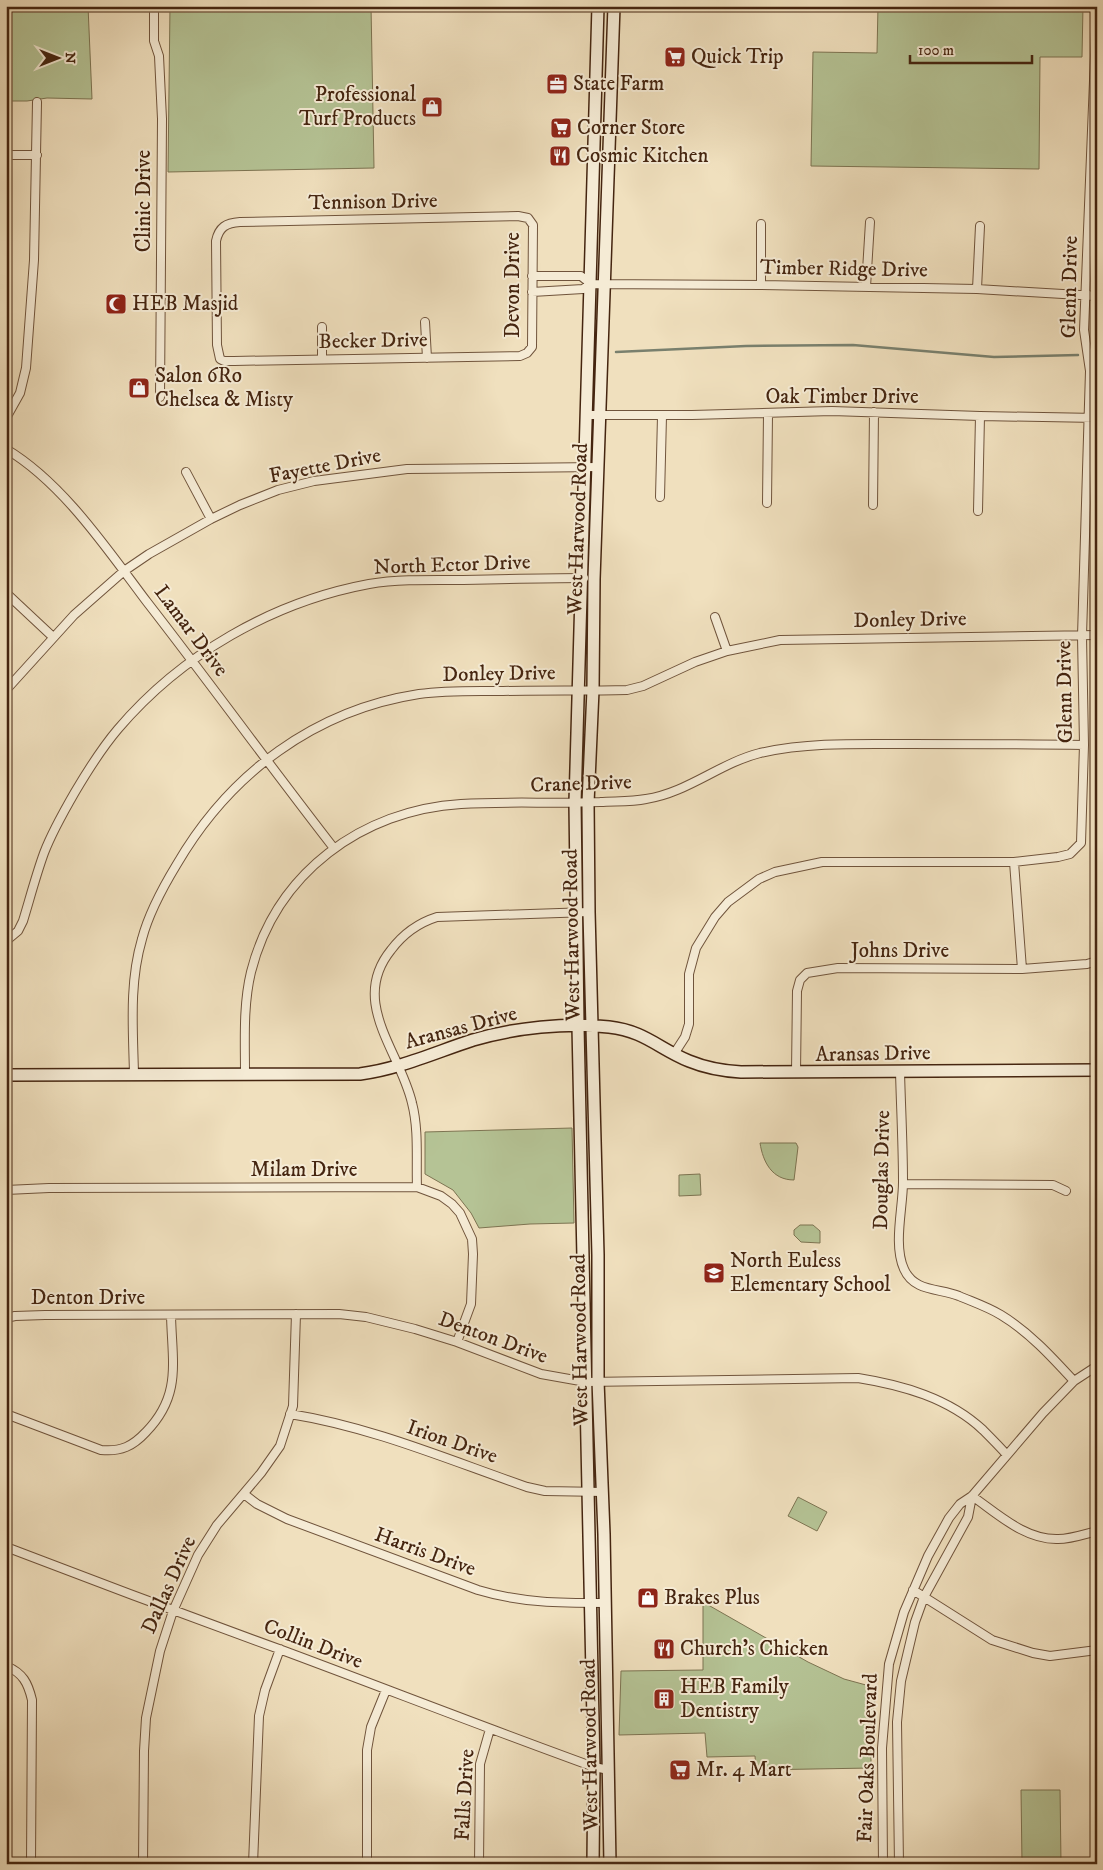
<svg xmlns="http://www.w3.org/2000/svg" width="1103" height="1870" viewBox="0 0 1103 1870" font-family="'IM FELL DW Pica',serif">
	<rect width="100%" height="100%" fill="#f0e0be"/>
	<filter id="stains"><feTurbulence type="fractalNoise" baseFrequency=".004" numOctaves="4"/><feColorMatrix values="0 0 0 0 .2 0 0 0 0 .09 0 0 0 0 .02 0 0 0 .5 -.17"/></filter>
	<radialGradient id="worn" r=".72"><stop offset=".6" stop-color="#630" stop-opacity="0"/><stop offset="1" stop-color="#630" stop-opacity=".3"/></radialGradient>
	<path fill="#b5c395" stroke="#7d7452" d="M6,6h82l4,93 -45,-1 -20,3h-21z
		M170,6h201l3,162 -206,4z
		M878,6h205l-1,51h-42l-1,112 -228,-3 2,-114 64,1z
		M572,1128l2,95 -44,1 -51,4 -8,-15 -18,-23 -28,-16v-42z
		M760,1143h36l2,4 -4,33c-22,0 -31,-18 -34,-37z
		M700,1174l1,21 -22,1v-21z
		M800,1225h13l7,6v12l-19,-1 -7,-7v-5z
		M798,1497l29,15 -10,19 -29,-15z
		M703,1602l105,60 36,17 33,9 -6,36v44l-115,2 -1,-14 -48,1 -2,-24 -86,2 2,-64 82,-1z
		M1021,1790h39l1,72 -39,1z"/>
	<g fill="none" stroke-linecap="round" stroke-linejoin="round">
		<path stroke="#79806e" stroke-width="2.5" d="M616,352l130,-6 107,-1 141,12 84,-2"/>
		<g stroke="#70543c" stroke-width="10">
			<path id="street" d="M154,6v35l5,15 3,63 -2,278
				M6,155h31
				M518,216l10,2 5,7 -1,122 -5,6 -7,3 -286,5h-10l-4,-2 -3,-14 -1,-104c3,-14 10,-18 24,-19z
				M761,224v61
				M532,276h49l10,8
				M591,284l170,1 216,4 120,7
				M866,287l4,-65
				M977,289l3,-63
				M532,292l51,-3 8,-5
				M425,322l2,36
				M322,327v32
				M587,415h105l140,-4 148,5 117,2
				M6,418l14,-25 6,-25 8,-108 3,-158
				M6,449c57,34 101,100 141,153 63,81 123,164 186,245
				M186,472l25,47
				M660,497l2,-81
				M767,503l1,-89
				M873,505l1,-93
				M978,511l2,-95
				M6,593l47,44
				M715,617l12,34
				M6,690l68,-75 50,-44 25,-17 62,-35 29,-14 38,-15 36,-9 93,-12 192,-2
				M1014,862l8,107
				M6,941l12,-10 5,-10c7,-23 13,-46 21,-68 8,-21 20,-42 31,-61 13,-22 26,-43 43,-63 63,-74 154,-127 251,-145 30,-5 63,-4 94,-4 40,-1 81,-2 121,-2
				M674,1054l11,-17 4,-13v-50l7,-26 19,-31 13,-15 31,-23 16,-7 47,-10h192l44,-5 12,-3 11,-11 3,-98 -2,-109 8,-265 -6,-41 13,-324
				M900,1072c1,37 3,74 3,110 0,26 -10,63 1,87 10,23 35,19 55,27 14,6 29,11 42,19 28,17 50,41 73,66
				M796,1073l1,-82 3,-11 7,-7 31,-5 184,1 65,-5 10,-3
				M134,1074c-1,-45 -5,-91 8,-135 7,-27 21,-52 35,-75 53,-91 138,-154 242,-170 28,-4 56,-3 84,-3 41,-1 83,0 124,-1l16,-4 52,-24 32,-11 53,-11 317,-5
				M245,1074c0,-34 -2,-69 6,-102 25,-99 111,-162 210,-168 46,-3 93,0 139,-2 15,-1 31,0 46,-3 41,-6 74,-36 114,-46 49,-11 100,-9 149,-9 58,0 117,0 175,1
				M903,1184l150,1 13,6
				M417,1187c-1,-27 2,-57 -5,-84 -12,-52 -63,-101 -21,-153 12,-16 27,-27 46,-33l152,-5
				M6,1190l43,-2 368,-1 24,9 11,8 8,9 12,26 1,15 -2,50 -14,38
				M6,1318l9,-2 30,-1 294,-1 27,3 49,12 42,13 84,32 45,8 272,-4c44,7 91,20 125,52 8,8 16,16 24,25
				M6,1414l95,36c20,2 32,-4 45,-18 36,-37 26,-70 25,-117
				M290,1414c82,13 159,46 237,73l18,4 58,1
				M244,1494l13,10 30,15 191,71c43,13 83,13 127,13
				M972,1496c26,18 53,44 86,43 13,0 27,-5 39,-8
				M6,1547c91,35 182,69 273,102 105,39 210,80 315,118l15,3
				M913,1590l79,50 41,13 17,3 47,-6
				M6,1666c17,7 22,17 26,34l-1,164
				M143,1864l1,-113 2,-33 14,-67 13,-40 25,-56 19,-30 44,-52 19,-27 13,-40 3,-92
				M253,1864l6,-148 6,-26 15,-41
				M367,1864v-114l4,-23 15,-37
				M479,1864l1,-100 10,-35
				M883,1864l-1,-116 7,-84 15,-52 24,-56 21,-38 11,-14 12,-8 71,-83 31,-32 23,-15
				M899,1864l-2,-142 4,-41 14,-59 9,-25 44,-80 4,-21"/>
		</g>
		<g stroke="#452510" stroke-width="14">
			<path id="secondary" d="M6,1075l354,-1c39,-5 76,-22 113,-34 40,-12 95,-18 136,-13 36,4 50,22 80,34 17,7 34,10 52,11l356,-2
				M593,1864l1,-97 -16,-741 -3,-223 23,-797
				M610,1864l-6,-330 -6,-153v-126l-9,-343 -1,-109 5,-113 1,-111 20,-573"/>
		</g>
		<use href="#street" stroke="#f5ebd5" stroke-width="8"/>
		<use href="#secondary" stroke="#f5ebd5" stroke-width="11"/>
	</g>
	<defs>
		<g id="supermarket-square" transform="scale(1.125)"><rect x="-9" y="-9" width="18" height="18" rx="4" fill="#8f2418" stroke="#f5ebd5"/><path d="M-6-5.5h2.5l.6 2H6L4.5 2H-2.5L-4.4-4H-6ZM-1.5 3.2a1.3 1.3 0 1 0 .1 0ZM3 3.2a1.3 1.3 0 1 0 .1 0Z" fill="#fff"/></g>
		<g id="office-square" transform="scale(1.125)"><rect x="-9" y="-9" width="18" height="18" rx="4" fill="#8f2418" stroke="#f5ebd5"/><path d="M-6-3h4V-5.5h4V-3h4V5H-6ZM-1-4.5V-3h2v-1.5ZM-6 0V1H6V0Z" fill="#fff"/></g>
		<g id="shop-square" transform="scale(1.125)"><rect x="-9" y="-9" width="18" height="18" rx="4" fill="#8f2418" stroke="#f5ebd5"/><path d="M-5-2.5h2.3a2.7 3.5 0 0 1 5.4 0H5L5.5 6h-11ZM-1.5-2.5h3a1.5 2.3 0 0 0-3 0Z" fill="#fff"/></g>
		<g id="restaurant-square" transform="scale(1.125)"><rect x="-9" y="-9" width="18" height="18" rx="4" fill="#8f2418" stroke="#f5ebd5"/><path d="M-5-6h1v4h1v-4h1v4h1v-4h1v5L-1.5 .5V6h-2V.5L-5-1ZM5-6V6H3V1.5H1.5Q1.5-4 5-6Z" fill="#fff"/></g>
		<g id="mosque-square" transform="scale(1.125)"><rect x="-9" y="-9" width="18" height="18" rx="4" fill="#8f2418" stroke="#f5ebd5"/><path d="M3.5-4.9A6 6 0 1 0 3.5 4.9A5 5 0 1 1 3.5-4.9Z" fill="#fff"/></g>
		<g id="school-square" transform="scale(1.125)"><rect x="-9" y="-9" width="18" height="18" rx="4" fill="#8f2418" stroke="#f5ebd5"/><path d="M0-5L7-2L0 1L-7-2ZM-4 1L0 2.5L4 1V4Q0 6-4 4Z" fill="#fff"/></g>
		<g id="building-square" transform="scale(1.125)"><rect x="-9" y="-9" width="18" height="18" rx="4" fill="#8f2418" stroke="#f5ebd5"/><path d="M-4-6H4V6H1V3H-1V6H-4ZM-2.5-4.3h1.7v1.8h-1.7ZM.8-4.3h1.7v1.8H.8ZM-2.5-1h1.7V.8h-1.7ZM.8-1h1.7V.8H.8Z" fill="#fff"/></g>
	</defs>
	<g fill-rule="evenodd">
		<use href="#supermarket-square" x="675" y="57"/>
		<use href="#office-square" x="557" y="84"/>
		<use href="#shop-square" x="432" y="107"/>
		<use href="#supermarket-square" x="561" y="128"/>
		<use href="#restaurant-square" x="560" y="156"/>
		<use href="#mosque-square" x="116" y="304"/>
		<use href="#shop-square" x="139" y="388"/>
		<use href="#school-square" x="714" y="1273"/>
		<use href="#shop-square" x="648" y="1598"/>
		<use href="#restaurant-square" x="664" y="1649"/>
		<use href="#building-square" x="664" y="1699"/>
		<use href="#supermarket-square" x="680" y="1770"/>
	</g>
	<g text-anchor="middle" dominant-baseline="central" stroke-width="4" stroke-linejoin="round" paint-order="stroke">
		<g font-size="21" fill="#452510" stroke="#f5ebd5" text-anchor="start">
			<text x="691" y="57">Quick Trip</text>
			<text x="573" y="84">State Farm</text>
			<text x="416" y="95" text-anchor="end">Professional<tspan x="416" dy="24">Turf Products</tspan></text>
			<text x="577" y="128">Corner Store</text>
			<text x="576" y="156">Cosmic Kitchen</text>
			<text x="132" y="304">HEB Masjid</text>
			<text x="155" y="376">Salon 6Ro<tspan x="155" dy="24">Chelsea &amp; Misty</tspan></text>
			<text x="730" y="1261">North Euless<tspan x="730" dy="24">Elementary School</tspan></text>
			<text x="664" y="1598">Brakes Plus</text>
			<text x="680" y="1649">Church's Chicken</text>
			<text x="680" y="1687">HEB Family<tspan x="680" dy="24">Dentistry</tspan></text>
			<text x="696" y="1770">Mr. 4 Mart</text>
		</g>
		<g font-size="21" fill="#452510" stroke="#f5ebd5">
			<text transform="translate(144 201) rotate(-90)">Clinic Drive</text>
			<text transform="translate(373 202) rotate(-1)">Tennison Drive</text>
			<text transform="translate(844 269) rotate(1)">Timber Ridge Drive</text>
			<text transform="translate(513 285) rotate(-90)">Devon Drive</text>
			<text transform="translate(1070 287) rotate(-89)">Glenn Drive</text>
			<text transform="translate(373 341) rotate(-1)">Becker Drive</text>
			<text x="842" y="397">Oak Timber Drive</text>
			<text transform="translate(325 466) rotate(-11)">Fayette Drive</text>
			<text transform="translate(578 529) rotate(-88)">West Harwood Road</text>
			<text transform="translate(452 565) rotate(-2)">North Ector Drive</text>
			<text transform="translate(910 620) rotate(-1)">Donley Drive</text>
			<text transform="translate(191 631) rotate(53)">Lamar Drive</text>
			<text transform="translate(499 674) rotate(-1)">Donley Drive</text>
			<text transform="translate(1065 692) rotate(-91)">Glenn Drive</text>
			<text transform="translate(581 784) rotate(-2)">Crane Drive</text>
			<text transform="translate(572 935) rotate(-91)">West Harwood Road</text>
			<text x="900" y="951">Johns Drive</text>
			<text transform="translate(461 1028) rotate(-15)">Aransas Drive</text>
			<text transform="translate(873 1054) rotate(-1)">Aransas Drive</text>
			<text x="304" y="1170">Milam Drive</text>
			<text transform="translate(882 1170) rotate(-89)">Douglas Drive</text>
			<text x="88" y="1298">Denton Drive</text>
			<text transform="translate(493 1338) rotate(20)">Denton Drive</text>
			<text transform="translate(580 1340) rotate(-91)">West Harwood Road</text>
			<text transform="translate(452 1442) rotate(19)">Irion Drive</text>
			<text transform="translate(425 1552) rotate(20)">Harris Drive</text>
			<text transform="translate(169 1585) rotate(-66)">Dallas Drive</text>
			<text transform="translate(313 1644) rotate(21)">Collin Drive</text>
			<text transform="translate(590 1745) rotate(-91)">West Harwood Road</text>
			<text transform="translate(868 1758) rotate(-88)">Fair Oaks Boulevard</text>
			<text transform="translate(465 1795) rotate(-87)">Falls Drive</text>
		</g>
	</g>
	<rect width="1103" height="1870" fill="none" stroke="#f0e0be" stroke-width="25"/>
	<rect x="8" y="8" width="1088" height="1855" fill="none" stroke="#452510" stroke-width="2.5"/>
	<rect x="12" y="12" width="1078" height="1845" fill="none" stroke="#452510"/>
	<g transform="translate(58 58) rotate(90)" stroke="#f5ebd5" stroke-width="4" paint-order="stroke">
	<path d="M0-4L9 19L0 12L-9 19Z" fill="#452510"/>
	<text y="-8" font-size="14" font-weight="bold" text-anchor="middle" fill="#452510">N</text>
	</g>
	<path d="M910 55v8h122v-8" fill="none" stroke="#452510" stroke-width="2.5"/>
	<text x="918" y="55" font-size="15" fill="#452510" stroke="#f5ebd5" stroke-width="4" paint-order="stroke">100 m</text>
	<rect width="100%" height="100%" filter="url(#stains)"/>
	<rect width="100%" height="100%" fill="url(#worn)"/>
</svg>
